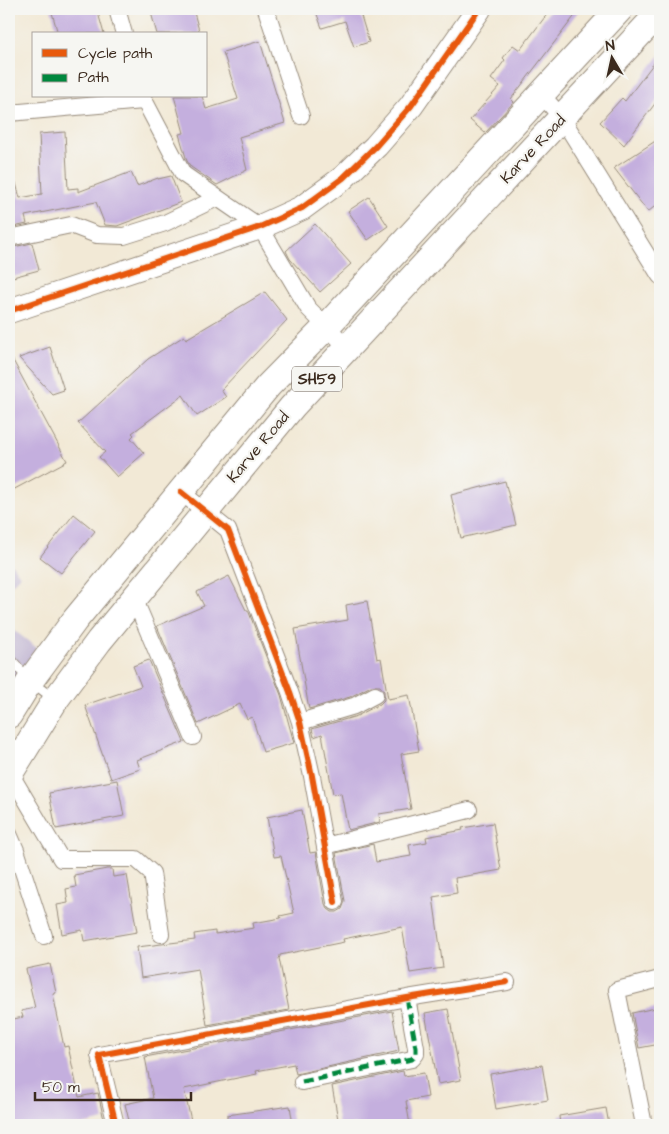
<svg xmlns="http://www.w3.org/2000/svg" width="669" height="1134" viewBox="0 0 669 1134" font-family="'Architects Daughter',sans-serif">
	<rect width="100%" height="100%" fill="#f6f6f2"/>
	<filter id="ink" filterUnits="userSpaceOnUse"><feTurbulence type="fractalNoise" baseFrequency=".02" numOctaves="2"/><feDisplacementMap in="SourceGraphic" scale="10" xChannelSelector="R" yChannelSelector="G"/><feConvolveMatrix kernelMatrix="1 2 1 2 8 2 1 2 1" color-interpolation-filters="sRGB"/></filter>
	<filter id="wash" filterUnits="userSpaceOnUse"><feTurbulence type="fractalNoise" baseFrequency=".0096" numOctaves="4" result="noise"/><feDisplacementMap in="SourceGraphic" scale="20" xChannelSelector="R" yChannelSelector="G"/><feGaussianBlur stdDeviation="1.12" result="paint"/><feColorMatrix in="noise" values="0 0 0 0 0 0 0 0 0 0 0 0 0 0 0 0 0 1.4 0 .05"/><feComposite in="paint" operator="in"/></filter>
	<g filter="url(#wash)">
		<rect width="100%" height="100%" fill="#f2e9d6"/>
		<path fill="#c9bfd7" d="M9,560l11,16 -11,11z
			M9,623l2,5 26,20 -24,37 -4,-9z"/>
		<g id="blocks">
			<path fill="#c4afde" d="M51,9h46l7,25h-46z
				M150,9h43l7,25h-43z
				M315,9h56v3l-10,4 8,26 -15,5 -9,-26 -23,7z
				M551,9h29l-69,90 3,3 -29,31 -15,-13 30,-34 -9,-7 14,-19 -2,-2 10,-13 7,5z
				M260,41l25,82 -46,14 8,33 -30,15 -26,-18 -4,-6 -8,-27 5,-1 -10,-37h28l4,13 32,-10 -15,-47z
				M660,55v42l-36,48 -24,-23 22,-24 3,3z
				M65,132l3,57 10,-1v4l53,-20 6,14 21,-8v1l13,-3 10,26 -64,24 -12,-1 -9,-23 -71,14 2,8 -18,4v-51l5,-1 6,22 22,-4 -3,-60z
				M660,138v64l-12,10 -34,-44z
				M369,197l19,29 -20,14 -20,-29z
				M315,224l36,40 -31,28 -30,-33 -4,-8z
				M32,243l7,27 -30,8v-30z
				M265,292l22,28 -66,70 5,7 -29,19 -14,-21 -51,38 2,2 -3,3 13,15 -27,24 -18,-20 6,-5 -27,-29 70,-64 36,-23 2,3z
				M50,347l14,43 -12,4 -33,-36z
				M9,353l58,108 -58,31z
				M505,481l11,44 -55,13 -10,-43z
				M74,514l21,17 -34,42 -21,-16z
				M229,576l17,34h2l33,85 13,48 -31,9 -11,-35 -5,2 -7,-15 -42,20 -41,-98 47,-20 -7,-14z
				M367,601l10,58 4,-1 7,41 21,-4 10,56 -18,3 10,55 -32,5 1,8 -32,8 -7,-37 -8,1 -11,-60 -8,3 -2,-8 45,-13 23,-12 4,-4v-9l-4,-5h-9l-21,11 -41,12 -14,-80 53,-9 -2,-15z
				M149,660l35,82 -47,18 3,9 -29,10 -26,-74 56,-19 -8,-20z
				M117,780l7,36 -68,13 -7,-36z
				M302,810l8,43 6,-1 9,52 3,5 4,3h5l5,-3 3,-8 -9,-48 37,-9 3,18 35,-6 -2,-11 18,-3 -1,-5 37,-7 -1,-2 31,-5 8,47 -46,8 2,15 -24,4 10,71 -33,5 -8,-46 -59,12 1,3 -64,13v2l-1,1 10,52 -82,15 -9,-56 -57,9 -4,-31 58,-7 -1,-6 21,-3v3l39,-6 -1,-5 28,-5 -1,-2 14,-3 -13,-57 -7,1 -7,-40z
				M107,869h5l1,8 14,-2 10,57 -53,9 -2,-11 -20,4 -5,-29 11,-2 -2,-14 10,-2 -2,-12z
				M50,964l6,29 -3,1 11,53 4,-1 11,51 19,-4 6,27 -22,5h-73v-105l14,-3 -2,-6 14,-3 -9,-39z
				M660,1007v37l-21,4 -7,-35z
				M448,1009l13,71 -23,4 -13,-71z
				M392,1011l7,40 -103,23 -2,-10 -38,7 1,3 -73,15 8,36h-62l-5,-21 28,-6 -8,-41z
				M542,1065l6,35 -52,9 -6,-35z
				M403,1071l1,5 20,-3 4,24 -22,4 4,24h-71l-7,-39z
				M290,1106l3,19h-66v-10z
				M606,1108l3,17h-49l-1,-9z"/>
		</g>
	</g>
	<g filter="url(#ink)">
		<use href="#blocks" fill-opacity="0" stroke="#968a7a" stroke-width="1"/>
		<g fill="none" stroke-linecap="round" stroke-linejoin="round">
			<g stroke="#968a7a" stroke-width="11">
				<path id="lane" d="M9,657l21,24 23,17"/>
			</g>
			<g stroke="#968a7a" stroke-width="18">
				<path id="street" d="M117,9l7,25
					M266,9l35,107
					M541,94l21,24 98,158
					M142,96l41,78 77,53 48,81 39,39
					M9,113l134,-12
					M9,238l62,-13 26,10 27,1 41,-13 52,-25
					M181,492l47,38 62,162 10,30 12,54 23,126
					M134,598l59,139
					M300,722l54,-16 21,-11
					M10,773l51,86h75l16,14 9,61
					M9,834l7,16 28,86
					M325,846l144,-36
					M302,1082l110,-23 4,-5v-6l-9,-50
					M116,1125l-17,-70 308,-57 100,-16
					M644,1125l-27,-135 43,-11"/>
			</g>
			<g stroke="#968a7a" stroke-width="26">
				<path id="secondary" d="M9,311l251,-84 42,-19 41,-30 33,-32 35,-40 68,-97"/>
			</g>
			<g stroke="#968a7a" stroke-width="28">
				<path id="primary" d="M9,715l21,-34 45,-61 193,-234 58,-59 294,-318
					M9,775l47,-76 43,-58 193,-234 368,-395"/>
			</g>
			<use href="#lane" stroke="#fff" stroke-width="9"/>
			<use href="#street" stroke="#fff" stroke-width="16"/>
			<use href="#secondary" stroke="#fff" stroke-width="24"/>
			<use href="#primary" stroke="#fff" stroke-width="26"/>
			<path stroke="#00873e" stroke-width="5" stroke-dasharray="10 5" stroke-linecap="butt" d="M302,1082l110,-23 4,-5v-6l-9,-50"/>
			<g stroke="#f6f6f2" stroke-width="9">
				<path id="cycleway" d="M9,311l251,-84 42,-19 41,-30 33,-32 35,-40 68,-97
					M181,492l47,38 62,162 10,30 12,54 23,126
					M116,1125l-17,-70 308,-57 100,-16"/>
			</g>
			<use href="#cycleway" stroke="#e8590c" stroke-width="6"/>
		</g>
	</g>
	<g text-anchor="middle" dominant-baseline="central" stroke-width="4.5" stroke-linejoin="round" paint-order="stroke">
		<rect fill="#f6f6f2" stroke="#73675e" stroke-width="1" x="292" y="366.5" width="50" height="25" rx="4"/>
		<g font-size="15" font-weight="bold" fill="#3b2a1e">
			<text x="317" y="379">SH59</text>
		</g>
		<g font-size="16" fill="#3b2a1e" stroke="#f6f6f2">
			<text transform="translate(533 149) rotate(-47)">Karve Road</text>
			<text transform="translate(258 447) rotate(-50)">Karve Road</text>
		</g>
	</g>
	<rect width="669" height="1134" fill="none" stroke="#f6f6f2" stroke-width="30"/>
	<rect x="32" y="32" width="175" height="65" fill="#f6f6f2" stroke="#aba49d"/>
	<rect x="42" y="49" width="25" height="8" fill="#e8590c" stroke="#aba49d"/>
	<text x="78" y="58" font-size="15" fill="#3b2a1e">Cycle path</text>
	<rect x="42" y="74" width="25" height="8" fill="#00873e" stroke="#aba49d"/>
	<text x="78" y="82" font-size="15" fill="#3b2a1e">Path</text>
	<g transform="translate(612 58) rotate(351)" stroke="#f6f6f2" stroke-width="4" paint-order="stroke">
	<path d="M0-4L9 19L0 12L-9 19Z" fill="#3b2a1e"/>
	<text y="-8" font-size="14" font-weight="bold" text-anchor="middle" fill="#3b2a1e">N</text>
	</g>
	<path d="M35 1092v8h156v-8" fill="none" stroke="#3b2a1e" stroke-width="2.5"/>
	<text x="42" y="1092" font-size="15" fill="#3b2a1e" stroke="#f6f6f2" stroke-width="4" paint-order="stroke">50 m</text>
</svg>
